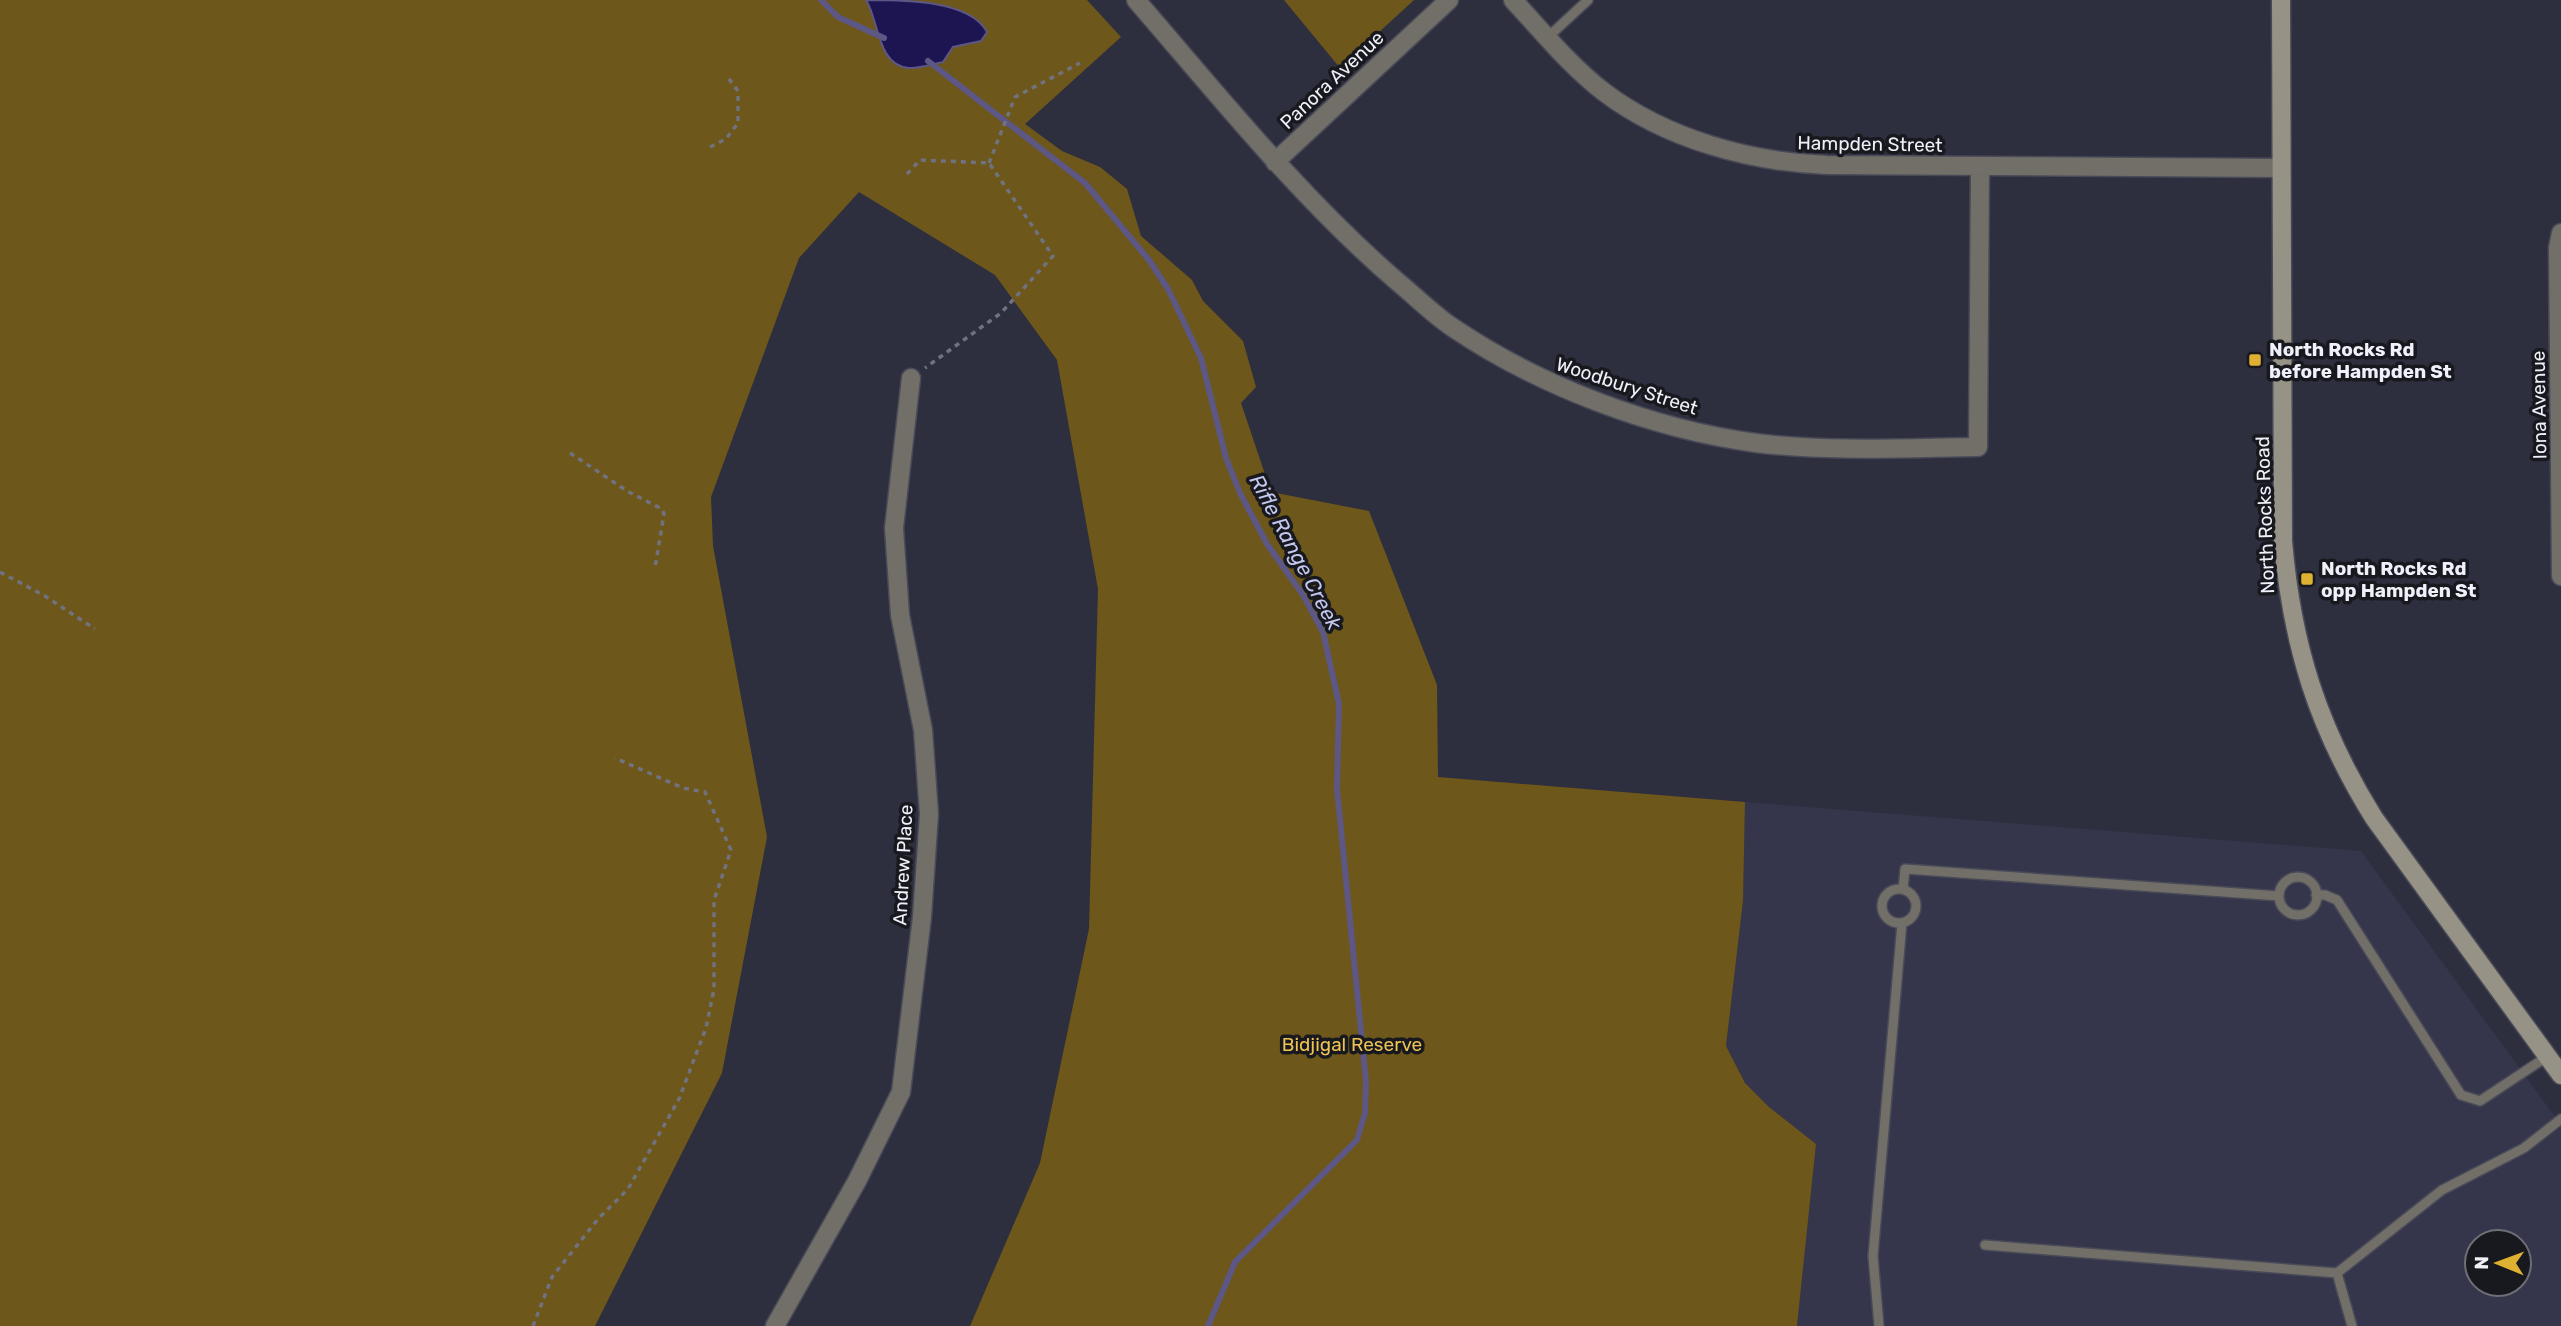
<svg xmlns="http://www.w3.org/2000/svg" width="2561" height="1326" viewBox="0 0 2561 1326" font-family="Rubik,sans-serif">
	<rect width="100%" height="100%" fill="#2e2f3e"/>
	<path fill="#35364b" fill-rule="evenodd" d="M1745,802l616,49 200,274v201h-764l19,-182 -47,-37 -24,-24 -19,-37 17,-145zM2477,1242h42v42h-42z"/>
	<path fill="#6e571a" d="M0,0h1087l34,37 -96,87 37,27 38,16 27,22 14,47 51,44 11,21 40,40 13,46 -15,16 30,89 98,19 68,174 1,92 307,25 -2,99 -17,145 19,37 24,24 47,37 -19,182h-827l70,-163 49,-234 9,-340 -41,-229 -62,-85 -136,-83 -60,66 -88,239 2,49 54,291 -45,236 -127,253h-595z
		M1284,0h130l-74,68z"/>
	<path fill="#1d1552" stroke="#5c5784" stroke-width="2" d="M866,0c39,0 104,0 121,32l-6,9 -28,6 -10,15c-11,2 -24,7 -34,6 -32,-2 -30,-48 -43,-68z"/>
	<g fill="none" stroke-linecap="round" stroke-linejoin="round">
		<path stroke="#5c5784" stroke-width="6" d="M821,0l17,17 46,21
			M928,61l157,122 64,77 19,29 33,69 25,100 14,35 27,51 36,51 20,37 16,72 -2,85 29,292 -1,32 -8,27 -122,122 -27,64"/>
		<g stroke="#494a58" stroke-width="12">
			<path id="service" d="M1548,37l40,-37
				M2279 896a19 19 0 1 1 38 0a19 19 0 1 1-38 0Z
				M1882 906a17 17 0 1 1 34 0a17 17 0 1 1-34 0Z
				M1903,889l2,-20 374,27
				M2316,895h9l12,5 124,195 19,6 68,-45
				M1985,1245l352,28 105,-83 82,-42 37,-29
				M2337,1273l15,53
				M1879,1326l-6,-70 29,-333"/>
		</g>
		<g stroke="#494a58" stroke-width="21">
			<path id="minor" d="M1136,0c84,97 165,199 263,283 17,14 34,31 53,44 87,59 200,102 304,116 73,9 148,5 222,4l2,-279
				M1513,0c29,31 57,66 91,92 62,47 146,70 223,73l453,3
				M1275,162l174,-162
				M2561,233l-3,15 3,328
				M775,1326l82,-145 44,-89 21,-175 7,-103 -6,-84 -23,-115 -6,-87 17,-150"/>
		</g>
		<g stroke="#494a58" stroke-width="21">
			<path id="secondary" d="M2281,0l2,541c9,105 35,187 91,277l187,257"/>
		</g>
		<path stroke="#71727f" stroke-width="3.5" stroke-dasharray="5 5" stroke-linecap="butt" d="M710,147l16,-8 12,-16v-32l-12,-16
			M989,163l26,-66 65,-34
			M907,174l13,-14 69,3 64,93 -52,57 -76,55
			M570,453l57,38 35,18 2,5 -9,54
			M0,572l45,24 50,33
			M533,1326l19,-49 46,-58 30,-30 51,-90 27,-71 8,-39v-89l17,-50 -26,-58 -22,-4 -68,-30"/>
		<use href="#service" stroke="#726f68" stroke-width="9"/>
		<use href="#minor" stroke="#726f68" stroke-width="18"/>
		<use href="#secondary" stroke="#979286" stroke-width="18"/>
	</g>
	<g fill="#deb133" stroke="#18181f" stroke-width="2.5">
		<rect x="2248" y="353" width="14" height="14" rx="3.5"/>
		<rect x="2300" y="572" width="14" height="14" rx="3.5"/>
	</g>
	<g text-anchor="middle" dominant-baseline="central" stroke-width="7" stroke-linejoin="round" paint-order="stroke">
		<g font-size="19" fill="#eff0f9" stroke="#18181f">
			<text transform="translate(1332 80) rotate(-43)">Panora Avenue</text>
			<text transform="translate(1870 144) rotate(1)">Hampden Street</text>
			<text transform="translate(1627 386) rotate(18)">Woodbury Street</text>
			<text transform="translate(2539 405) rotate(-91)">Iona Avenue</text>
			<text transform="translate(2265 515) rotate(-92)">North Rocks Road</text>
			<text transform="translate(903 865) rotate(-87)">Andrew Place</text>
		</g>
		<g font-size="19" font-weight="bold" fill="#eff0f9" stroke="#18181f" text-anchor="start">
			<text x="2269" y="349">North Rocks Rd<tspan x="2269" dy="22">before Hampden St</tspan></text>
			<text x="2321" y="568">North Rocks Rd<tspan x="2321" dy="22">opp Hampden St</tspan></text>
		</g>
		<g font-size="19" fill="#eec354" stroke="#18181f">
			<text x="1352" y="1044">Bidjigal Reserve</text>
		</g>
		<g font-size="21" font-style="italic" fill="#c4c7ee" stroke="#18181f">
			<text transform="translate(1296 552) rotate(62)">Rifle Range Creek</text>
		</g>
	</g>
	<g transform="translate(2498 1263) rotate(271)"><circle r="33" fill="#18181f" stroke="#6e6e76" stroke-width="2"/>
	<path d="M0-5L12 26L0 18L-12 26Z" fill="#deb133"/>
	<text y="-10" font-size="19" font-weight="bold" text-anchor="middle" fill="#eff0f9">N</text>
	</g>
</svg>
